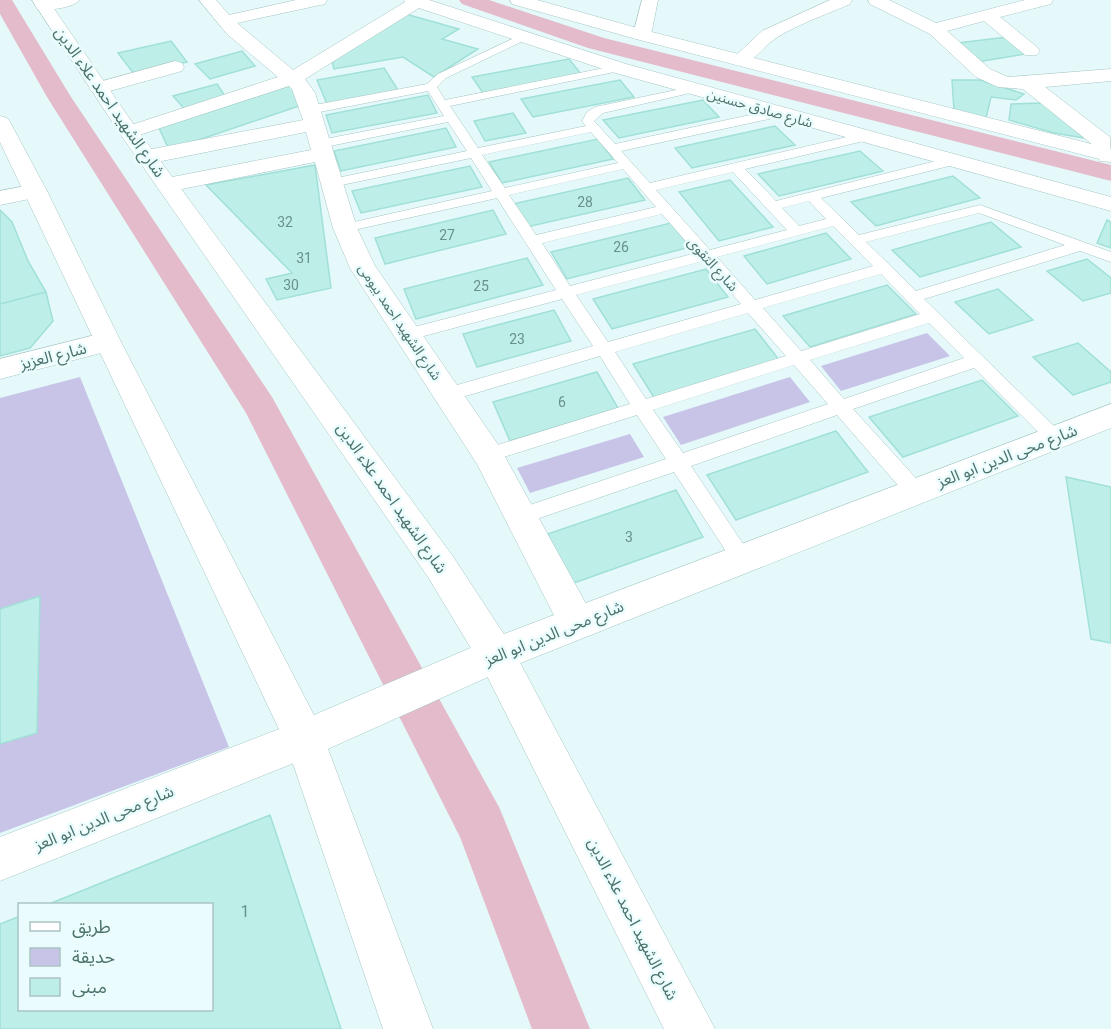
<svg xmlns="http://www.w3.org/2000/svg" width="1111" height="1029" viewBox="0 0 1111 1029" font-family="Roboto,'Noto Sans Arabic',sans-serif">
	<rect width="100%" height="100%" fill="#e5f9fb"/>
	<path fill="#c7c4e7" d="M927,333l23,23 -109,35 -20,-25z
		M80,377l149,370 -229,86v-435z
		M790,377l20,25 -129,43 -18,-28z
		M630,434l14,23 -114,36 -13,-25z"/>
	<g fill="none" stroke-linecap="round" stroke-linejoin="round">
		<path fill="#e3bbca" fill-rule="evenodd" d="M0,0h12l59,97 201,300 227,410 91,222h-58l-72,-192 -214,-424 -199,-316 -47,-83z
			M459,0h30l115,38 507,127v16l-523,-133 -126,-44z"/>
	</g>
	<path fill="#beeee8" stroke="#a0e0d7" stroke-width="1.5" d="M402,13l57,16 -17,10 36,10 -44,28 -31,-20 -69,12 -2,-8z
		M1007,37l18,17 -48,8 -20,-19z
		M171,41l16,21 -53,12 -16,-21z
		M242,51l13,15 -45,13 -15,-15z
		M569,59l12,15 -98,19 -11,-16z
		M384,68l14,22 -71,14 -10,-24z
		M620,80l14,17 -101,20 -12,-18z
		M952,80h28l44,14 -8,6 -25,-3 -5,21 -32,-7z
		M217,84l10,15 -40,13 -14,-16z
		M292,85l7,21 -130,44 -10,-22z
		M428,95l9,18 -105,20 -6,-18z
		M703,100l16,17 -100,21 -16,-18z
		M1044,103l40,35 -30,-5 -45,-13 2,-16z
		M513,113l13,20 -41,8 -11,-20z
		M775,126l20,19 -103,23 -17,-20z
		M446,128l10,19 -115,24 -7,-20z
		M598,139l15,20 -111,24 -13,-21z
		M860,151l23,20 -104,25 -21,-22z
		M315,165l16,123 -54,12 -11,-21 26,-6 -86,-88z
		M470,166l12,21 -121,26 -9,-22z
		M953,176l27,22 -104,28 -25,-24z
		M628,178l17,22 -118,27 -14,-23z
		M730,180l43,47 -54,14 -40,-49z
		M0,210l12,12 16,39 18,31 -46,12z
		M493,210l13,24 -121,30 -10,-26z
		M1107,220l4,2v26l-14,-5z
		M991,222l30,25 -101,30 -28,-27z
		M671,223l19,24 -123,32 -16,-27z
		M826,233l25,26 -84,25 -23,-28z
		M527,258l16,27 -127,34 -12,-30z
		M1087,259l24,19v15l-28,8 -36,-30z
		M706,269l22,28 -116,32 -19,-30z
		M887,285l29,29 -106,33 -27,-31z
		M998,289l35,31 -44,14 -34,-32z
		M46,292l7,29 -23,27 -30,8v-52z
		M554,310l17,31 -94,26 -14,-33z
		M755,329l25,32 -125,38 -22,-35z
		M1078,343l33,29v10l-38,13 -40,-38z
		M597,372l21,36 -108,33 -17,-39z
		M982,380l36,36 -115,41 -34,-40z
		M836,431l32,41 -132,48 -29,-45z
		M1066,477l45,10v156l-20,-4z
		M676,490l27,47 -132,47 -23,-50z
		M40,596l-3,137 -37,11v-135z
		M270,815l71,214h-341v-105l20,-8v94h192v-106h-163z"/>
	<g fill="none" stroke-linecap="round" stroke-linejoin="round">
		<g stroke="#a7c6c4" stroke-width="1">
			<path id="service" d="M523,34l4,1v4l-81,39 -9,9 8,13 174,-35 6,3 -6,3 -169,35 28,42 108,-22 -4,-5 5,-9 8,-5 100,-21 6,3 -2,2 -96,22 -9,8 21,23 163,-35 6,4 -6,4 -157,34 29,32 214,-50 6,4 -2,3 -123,29 31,32 176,-44 6,4 -1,3 -136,34 38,37 121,-30 131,47v10l-31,-11 -156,48 137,134 3,5 -3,5 -6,2 -6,-2 -75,-75 -121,41 70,77 3,6 -3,6 -7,2 -7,-2 -72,-83 -146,51 58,87 3,6 -3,6 -7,3 -7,-3 -61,-93 -152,52 -7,-2 -3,-6 3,-6 151,-51 -29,-44 -149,47 -7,-2 -2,-5 2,-5 149,-46 -30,-48 -151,45 -6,-2 -3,-5 3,-5 150,-43 -31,-47 -153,41 -6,-2 -2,-4 2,-4 153,-40 -59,-92 -152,34 -7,-4 7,-4 147,-33 -21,-33 -139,29 -7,-4 7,-4 135,-28 -19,-29 -128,26 -6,-4 6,-4 124,-24 -16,-25 -119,23 -6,-4 6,-4 118,-22 11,-10zM591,132l27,31 -113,25 -23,-33zM623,169l33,38 -120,28 -27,-40zM733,172l54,58 -77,20 -54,-60zM809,201l17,18 -27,7 -17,-18zM979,213l86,32 -149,46 -50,-49zM662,214l34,39 -126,33 -28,-43zM833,226l40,40 -118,34 -38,-43zM703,261l38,43 -133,38 -32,-47zM881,274l39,40 -119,37 -38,-43zM748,313l38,43 -140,43 -31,-47zM929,323l35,35 -120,41 -34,-39zM794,365l34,39 -145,49 -30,-43z"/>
		</g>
		<g stroke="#a7c6c4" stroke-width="1">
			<path id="minor" d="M43,0h37c-7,8 -32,11 -43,9l-2,-4z
				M199,0h17l13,15 67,-15h31l-2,4 -88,19 56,47 112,-68 -1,-2h25l197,64 485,133v14l-499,-139 -193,-64 -114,71 10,14 42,135 18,38 124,180 91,165 5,12 -5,12 -13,5 -13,-5 -87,-171 -127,-196 -17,-40 -18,-66 -148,30 -8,-2 -3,-5 3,-5 8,-2 144,-28 -5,-18 -159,32 -8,-2 -3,-5 3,-5 8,-2 156,-30 -11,-31 -3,-3 -153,50 -7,2 -7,-2 -3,-4 3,-4 156,-51 -51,-43z
				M642,0h16l-7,35 -3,4h-12l-3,-4z
				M830,0h22l-2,4c-20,9 -62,24 -78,37 -12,9 -22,27 -39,23l-2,-4 31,-29z
				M868,0h21l47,23 89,-23h28l-2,4 -51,13 37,30 3,4 -3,4h-12l-41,-34 -37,10 43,38 18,8 103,-8v12l-66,6 65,50 1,25 -11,-1 -7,-16 -70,-56 -25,-2 -22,-10 -46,-43 -60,-30z
				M175,61l7,2 2,4 -2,4 -83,23 -7,-2 -3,-4 3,-4z
				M36,184l8,2 3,5 -3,5 -44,9v-14z
				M107,332l10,3 4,7 -4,7 -117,30v-20z"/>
		</g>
		<g stroke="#a7c6c4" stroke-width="1">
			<path id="tertiary" d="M32,0h16l88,128 316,427 57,87 206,387h-51l-181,-361 -55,-91 -309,-445z
				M510,0h27l111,31 463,118v13l-475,-123 -124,-35z
				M0,116l7,2 3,4 37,69 74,151 198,383 114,304h-50l-96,-283 -287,-604z"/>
		</g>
		<g stroke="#a5c9c6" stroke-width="1">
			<path id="secondary" d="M1111,404v24l-603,240 -189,85 -319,128v-44l300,-116 196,-84z"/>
		</g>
		<use href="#service" fill="#fff" fill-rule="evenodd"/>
		<use href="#minor" fill="#fff" fill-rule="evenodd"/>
		<use href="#tertiary" fill="#fff" fill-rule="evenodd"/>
		<use href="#secondary" fill="#fff" fill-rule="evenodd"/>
	</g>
	<g text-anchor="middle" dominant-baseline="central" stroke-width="5" stroke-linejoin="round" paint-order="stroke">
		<g font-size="14" fill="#4c726c" stroke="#ebfcfe">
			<text transform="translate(760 108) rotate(16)">شارع صادق حسنين</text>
			<text transform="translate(713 264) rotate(48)">شارع التقوى</text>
			<text transform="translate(400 322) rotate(56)">شارع الشهيد احمد بيومى</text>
		</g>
		<g font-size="14" fill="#68918b">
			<text x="585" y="202">28</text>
			<text x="285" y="222">32</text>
			<text x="447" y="235">27</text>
			<text x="621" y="247">26</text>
			<text x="304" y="258">31</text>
			<text x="291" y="285">30</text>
			<text x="481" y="286">25</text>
			<text x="517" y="339">23</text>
			<text x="562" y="402">6</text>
			<text x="629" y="537">3</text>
		</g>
		<g font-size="16" fill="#4c726c" stroke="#ebfcfe">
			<text transform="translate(110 102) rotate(55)">شارع الشهيد احمد علاء الدين</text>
			<text transform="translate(53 356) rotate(-14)">شارع العزيز</text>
			<text transform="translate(1007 456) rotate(-21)">شارع محى الدين ابو العز</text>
			<text transform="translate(392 498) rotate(55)">شارع الشهيد احمد علاء الدين</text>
			<text transform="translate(554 633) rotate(-22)">شارع محى الدين ابو العز</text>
			<text transform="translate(104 818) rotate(-22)">شارع محى الدين ابو العز</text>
			<text transform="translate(633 919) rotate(63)">شارع الشهيد احمد علاء الدين</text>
		</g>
		<g font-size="16" fill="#68918b">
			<text x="245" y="911">1</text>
		</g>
	</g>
	<rect x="18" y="903" width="195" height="108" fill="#ebfcfe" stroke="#abc5c4" stroke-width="1.5"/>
	<rect x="30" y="922" width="30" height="9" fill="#ffffff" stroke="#abc5c4" stroke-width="1.5"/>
	<text x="72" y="933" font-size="18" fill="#4c726c">طريق</text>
	<rect x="30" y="948" width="30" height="18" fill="#c7c4e7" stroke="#abc5c4" stroke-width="1.5"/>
	<text x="72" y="963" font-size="18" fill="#4c726c">حديقة</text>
	<rect x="30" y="978" width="30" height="18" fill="#beeee8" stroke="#abc5c4" stroke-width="1.5"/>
	<text x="72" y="993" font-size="18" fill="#4c726c">مبنى</text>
</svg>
